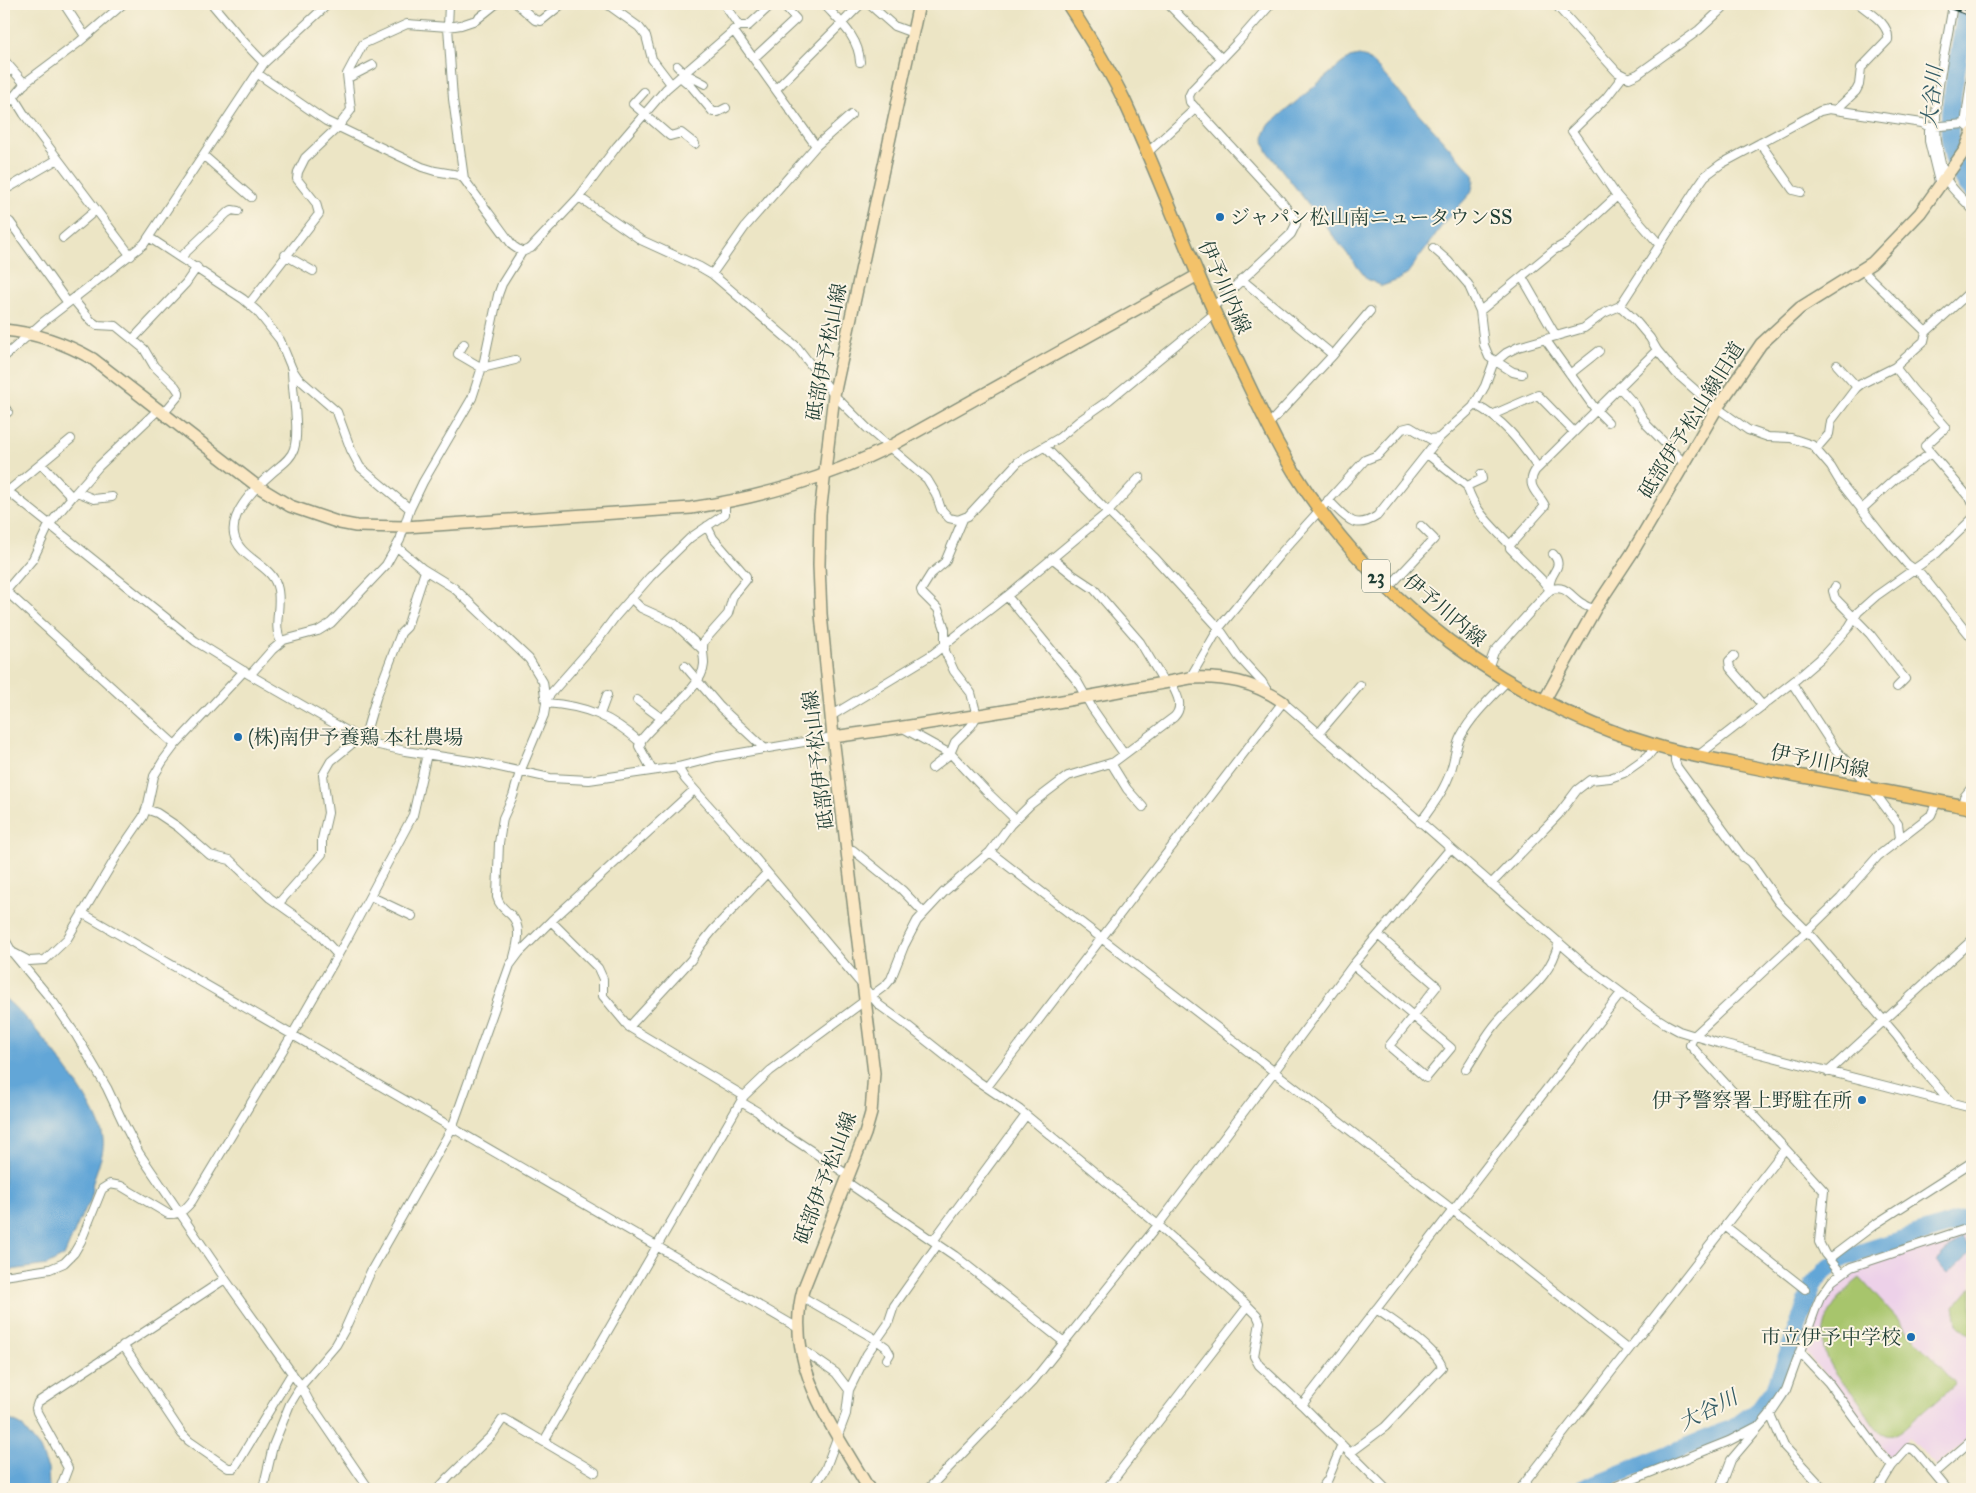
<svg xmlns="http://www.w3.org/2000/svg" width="1976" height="1493" viewBox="0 0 1976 1493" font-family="'IM FELL Great Primer','Noto Serif JP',serif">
	<rect width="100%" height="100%" fill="#fcf5e5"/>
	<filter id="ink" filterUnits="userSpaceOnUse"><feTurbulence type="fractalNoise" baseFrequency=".02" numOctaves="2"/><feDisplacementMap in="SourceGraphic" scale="10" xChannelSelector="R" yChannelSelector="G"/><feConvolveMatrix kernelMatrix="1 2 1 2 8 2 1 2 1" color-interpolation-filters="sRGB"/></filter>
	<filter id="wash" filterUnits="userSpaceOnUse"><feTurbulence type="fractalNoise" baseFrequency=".0096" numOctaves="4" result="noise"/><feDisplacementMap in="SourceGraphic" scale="20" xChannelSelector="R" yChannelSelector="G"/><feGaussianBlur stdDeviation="1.12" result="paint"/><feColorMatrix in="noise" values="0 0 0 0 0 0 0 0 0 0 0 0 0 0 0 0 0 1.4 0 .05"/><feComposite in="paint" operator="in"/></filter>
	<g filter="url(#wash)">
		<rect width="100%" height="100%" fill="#ece5c5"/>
		<path fill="#edd1e9" d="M1972,1229v207l-36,30 -27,-28 -19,20 -24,-30 -11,-18 -50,-58 15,-45 6,-12 8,-11 20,-15z"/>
		<path fill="#a7c56c" stroke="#638150" d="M1860,1278l95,105 -51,46c-6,4 -11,8 -18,6 -14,-4 -19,-24 -28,-35 -8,-11 -20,-21 -27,-33 -20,-33 1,-68 29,-89z
			M1972,1286v49l-15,-11 -3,-17z"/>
		<path fill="#62a6d7" stroke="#407286" d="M1359,56l8,2 10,9 96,107 1,7 -3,12 -25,27 -39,54 -9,6 -16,6 -15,-7 -97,-124c-8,-12 -8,-21 1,-32l70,-59 9,-6z
			M4,998c26,19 96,108 99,140 2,16 -6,29 -10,44 -3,12 1,19 -9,28l-20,46 -17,9 -43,6z
			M1961,1237l11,14 -24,23 -12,-13z
			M4,1417l17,8 19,24 8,20 1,20h-45z"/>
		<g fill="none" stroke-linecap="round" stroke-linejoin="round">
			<path stroke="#62a6d7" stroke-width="18" d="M1967,4c-4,23 -7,46 -11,69 -7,41 -15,84 16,117
				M1582,1489l153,-62 24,-18 17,-23 37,-101 12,-14 18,-13 129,-41"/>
		</g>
	</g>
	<g filter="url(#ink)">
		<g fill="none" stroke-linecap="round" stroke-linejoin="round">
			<g stroke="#86917c" stroke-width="10">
				<path id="street" d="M64,4l21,32
					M212,4l32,38 20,21
					M449,4l-1,23 5,72 11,80
					M517,4l18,16 6,1 21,-17
					M607,4l32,23 7,9 6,23 19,25
					M824,4c15,17 35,33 36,58
					M869,4l25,22 19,7
					M1168,4l54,55
					M1555,4l62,68 12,6 9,-4 61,-44 28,-26
					M1953,4c-8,56 -29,117 -8,172 4,12 19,23 27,33
					M739,26h9l24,-22
					M754,58l42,-39 -14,-15
					M4,60l21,24
					M677,66l7,7 21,11
					M258,74l68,47 96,46 13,4 24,4 5,4 49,67 9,6
					M4,76l7,-7
					M1623,76l-17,22 -34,33 45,65 42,48
					M680,77l12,10 21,25h5l8,-4
					M348,78l25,-13
					M776,89l85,-85
					M644,92l-11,12 37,32 11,-3 14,11
					M14,98l10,16 107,142
					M4,108l22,-26 52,-39 45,-39
					M1837,109l19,-18 3,-6 2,-17 27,-28c2,-16 -18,-27 -29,-36
					M1965,124l7,-50
					M1929,127v14l11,45
					M1760,143l33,47 8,2
					M816,146l35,-31
					M1147,153l49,-45
					M203,155l48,42
					M10,187l48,-28
					M579,197l62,43 59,27 12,7 85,73 37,48 33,33 60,51 9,15 5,15 8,9 9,2 10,-4 50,-54 41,-24 20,-17 30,-21 106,-87
					M10,222l58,81
					M63,238l33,-28
					M150,238l93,61 14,12 23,29 12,29 6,9 39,34 14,38 9,17 50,42
					M1433,248l15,13 20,23 12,27 4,34 5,12 24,15 9,2
					M285,255l28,16
					M181,257l46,-44 5,-3 6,1
					M1862,270l64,62 46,-42
					M712,274l33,-47 71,-81 -83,-116
					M1522,277l34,59
					M1241,279l92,76 -65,70
					M73,299l18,22 6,4 19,1 28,23 10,17 21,20 4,6v3l-16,19
					M249,304l70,-90 -3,-11 -19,-24 1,-7 7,-14 33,-31 13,-17 -4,-36 16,-30 44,-20 41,3 13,-2 15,-5 20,-16
					M1620,306l14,13 16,19 7,12 19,23 33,29 39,28 20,7 23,1 21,7 19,22 9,15 42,53 25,29 14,10 51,64
					M1213,307l78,-73 5,-10 -2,-6 -13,-17 -91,-99 -1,-6 3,-6 44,-46 35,-40
					M1480,311l74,-61 11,-6 52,-48
					M133,339l53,-56 11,-16
					M1545,339l51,71 12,12
					M464,344l-6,10 24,14 33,-8
					M1333,355l37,-44
					M4,357l38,-34 102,-79 120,-181 64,-59
					M1837,365l20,22
					M1895,367l18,23 33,37 -21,19 47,55
					M1570,374l29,-23
					M1619,387l16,18 12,20 37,38
					M1475,405c27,13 46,38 63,63
					M4,406l4,6
					M1492,415l46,-20 36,37
					M1045,447l63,65 46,45 65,71 20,29 23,25 6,10
					M1816,449l13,-15 2,-13 25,-33 5,-4 34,-17 29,-26 2,-9
					M1427,454l40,32
					M41,464l31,33
					M1481,474l1,5 -15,7c7,25 26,41 43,59
					M4,488l191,153 55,34 104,60 16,8 35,8 72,11 73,16 39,2 89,-13 39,-10 116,-20
					M8,491l63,-52
					M77,492l17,7 18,-2
					M1328,500c17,16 25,32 49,16l62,-78
					M1862,509l33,-30 36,-26
					M397,547l26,22 31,19 75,71 14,23 3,21 -2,12 -24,57 -7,24 -10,22 -4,25 -2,54c2,8 7,12 14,18 11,11 7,28 3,42
					M1052,558l21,17 21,14 46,53 24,40
					M1835,587l-2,4 2,7 35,36 35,45 -8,8
					M1388,588l46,-49 -13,-13
					M1550,588c-3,-15 16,-20 3,-34
					M1550,590l-8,-10 -32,-32v-3l35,-39c-6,-13 -20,-19 -10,-35l122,-121
					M6,591l169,154
					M4,593l29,-34 16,-34 23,-28 27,-31 59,-56
					M1007,596l70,85 15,27 32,46
					M631,598l10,10 33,15 29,27
					M281,642c-9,-17 2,-38 -4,-56 -6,-22 -39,-28 -43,-52 -4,-23 24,-49 39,-62 8,-7 18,-13 21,-23 6,-19 -2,-58 -2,-80
					M1734,656l-5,5 1,7 33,38
					M685,666l35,41 45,42
					M1488,668l6,-16 56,-62c16,-7 21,8 33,14 3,3 8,4 12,5
					M250,675l22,-25 12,-10 34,-9 13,-8 55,-58 14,-25 10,-31 13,-27 49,-84 12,-37 14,-66 4,-11 20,-32 9,-4 48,-51 38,-51 49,-57 73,-63 -15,-22
					M1190,678l29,-50 62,-75 84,-93 13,-5 24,-26 8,-2 20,12 9,-1 34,-31 12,-21 8,-22 13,-11 12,-6 66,-19 20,-15 16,-7 78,-120 7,-10 16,-12 99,-53 9,-2 93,14 7,4 36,-3 7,6
					M1792,683l43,66 37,40 26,35 2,14
					M546,699l52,-59 17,-23 35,-40 40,-39 35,-24v-11
					M637,700l24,18
					M546,703c40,3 65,13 95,40
					M600,714l7,-19
					M831,716l102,-62 74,-58 101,-84 32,-35
					M903,728l49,27 33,35 30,29
					M1319,733l41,-48
					M364,739l12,-41 25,-65 6,-6 18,-56
					M1675,751v10l2,6 66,90 7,5 29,41 28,28 90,105 18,25 35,40
					M1699,755l99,-77 22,-19 29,-32 9,-15 18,-16 61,-43 35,-34
					M1111,763l16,26 16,18
					M678,767l7,12 59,66 135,160 29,21 68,54 44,30 138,115 90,81 9,9 3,7 -6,34 5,9 43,40 84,84
					M932,768l18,-14 5,-12 16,-16 6,-10 -6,-23 -17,-22 -9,-20v-22l-7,-20 -16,-16 -1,-3 10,-16 14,-12 18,-43
					M652,770l-13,-24 3,-7c16,-21 48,-42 59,-64 7,-14 -1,-22 3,-34l24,-27 5,-18 13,-16v-4l-33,-38 -6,-12
					M1962,806l2,-9 8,-10
					M146,809l11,4 21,14 32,28 20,5 40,38 45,32 23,25
					M1420,823c12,-17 25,-33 31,-53 4,-12 4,-23 10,-34 11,-21 31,-39 47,-56
					M848,850h5l49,40 21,22
					M990,852l454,351 184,147
					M1491,884l67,-69 19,-25 13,-10 20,-2 14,-5 24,-17 8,-10
					M370,896l42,20
					M278,904l44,-50v-15l6,-26 -5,-38 8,-14 28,-23
					M82,913l716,415
					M551,921l47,47 5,11v17l26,31 115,69
					M4,938l8,14 42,51 22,32 31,53 16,34 16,31 86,126 76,107 8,15 60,88
					M4,950l8,2 17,9 16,-1 22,-21 54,-90 22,-32 5,-13 6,-28 9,-15 12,-16 69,-74
					M1353,965l98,83 -25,30 -37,-32 48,-60 -59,-51
					M629,1027l62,-67 9,-14 13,-16 54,-57
					M1466,1069c11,-16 21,-37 35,-51 24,-26 49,-39 58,-76
					M1828,1072l144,-132
					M987,1087l296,-385 304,265 60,45 19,12 13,7 39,12 254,65
					M741,1102l17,10 14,13 76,50
					M845,1181l110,75 109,86
					M1725,1226l80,63
					M933,1241l93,-126
					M1829,1259l45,-34 98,-63
					M1841,1273l-16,-19 -6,-12 5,-51 -134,-146 4,-9 113,-105 34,-33 37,-42 53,-41 6,-14
					M4,1276l46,-7 14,-6 10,-10 7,-12 21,-52 8,-5 11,2 47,28c11,1 17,-4 24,-13l100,-166 55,-96 66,-124 14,-61
					M801,1296l71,41 14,10 4,7 -3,5
					M123,1345l59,89 7,7 39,27h6l6,-9 52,-86
					M800,1348l36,25 13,17
					M1801,1353l27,29 53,72 11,12
					M1302,1405l319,-412
					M1770,1414l14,32 40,43
					M544,1441l200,-345 26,-25 116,-86 5,-6 13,-33 13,-25 27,-29 46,-40 20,-27 21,-21 37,-28 46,-14 60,-45c11,-11 2,-24 -4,-36
					M1350,1453l35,-26 57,-60c-5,-18 -50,-47 -66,-58
					M1934,1473l38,-33
					M60,1489l8,-21 -31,-56 -1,-4 2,-6 187,-123
					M263,1489l10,-43 17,-42 11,-18 35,-41 9,-16 26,-58 81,-143 58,-163 9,-12 32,-32 143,-131
					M438,1489l11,-12 43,-42 10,-15 3,-1 90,53
					M812,1489l13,-19 21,-56 3,-24 18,-36 21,-30 6,-18 44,-62
					M928,1489l105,-108 125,-156 115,-152 80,-108 97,-116
					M1106,1489l142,-183
					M1321,1489l7,-10 14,-34
					M1520,1489l265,-340
					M1609,1489l120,-48 27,-14
					M1720,1489l11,-29 39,-46 16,-24 29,-80 5,-12 12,-17 19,-14 121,-40
					M1878,1489l14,-23 16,-18 5,1 4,4 30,36"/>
			</g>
			<g stroke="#86917c" stroke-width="14">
				<path id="secondary" d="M4,330c32,3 61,13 89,29l164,127 33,20 50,17 16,3 49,1 286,-19c71,-11 133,-29 198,-61l309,-172
					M1544,701l51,-92 37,-56 85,-145 44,-64 39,-36 72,-45 48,-50 45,-63 7,-17
					M833,737c120,-16 239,-37 357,-59 35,-2 64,4 93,24
					M869,1489c-35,-60 -86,-126 -66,-199l62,-156 6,-21 3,-40 -41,-336 -12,-123 -2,-49 1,-51 14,-119 85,-391"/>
			</g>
			<g stroke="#86917c" stroke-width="15">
				<path id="primary" d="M1068,4c20,31 40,63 56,96 26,56 48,113 72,170 20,48 43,95 66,143 74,158 226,285 394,333 38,11 78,17 116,25 67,12 134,24 200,37"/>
			</g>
			<use href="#street" stroke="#fff" stroke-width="8"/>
			<use href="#secondary" stroke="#fae7c3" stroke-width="11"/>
			<use href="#primary" stroke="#f3c26a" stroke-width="12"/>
			<g stroke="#1f3d34" stroke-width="5">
				<path id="rail" d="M1943,4l29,11"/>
			</g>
			<use href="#rail" stroke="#fcf5e5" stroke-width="3" stroke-dasharray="9" stroke-linecap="butt"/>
		</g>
	</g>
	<g fill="#1f6fb2" stroke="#fcf5e5" stroke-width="2">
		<circle cx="1220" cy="217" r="5"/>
		<circle cx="238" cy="737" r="5"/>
		<circle cx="1862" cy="1100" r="5"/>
		<circle cx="1911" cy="1337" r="5"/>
	</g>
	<g text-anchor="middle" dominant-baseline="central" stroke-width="4" stroke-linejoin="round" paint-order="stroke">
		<rect fill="#fcf5e5" stroke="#617469" stroke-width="1" x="1362" y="559.5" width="28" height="33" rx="4"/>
		<g font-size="19" font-weight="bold" fill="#1f3d34">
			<text x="1376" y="576">23</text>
		</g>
		<g font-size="20" fill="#1f3d34" stroke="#fcf5e5" text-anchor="start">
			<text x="1230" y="217">ジャパン松山南ニュータウンSS</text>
			<text x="248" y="737">(株)南伊予養鶏 本社農場</text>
			<text x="1852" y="1100" text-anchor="end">伊予警察署上野駐在所</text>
			<text x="1901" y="1337" text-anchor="end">市立伊予中学校</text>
		</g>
		<g font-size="20" fill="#1f3d34" stroke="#fcf5e5">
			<text transform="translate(1225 287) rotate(66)">伊予川内線</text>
			<text transform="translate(826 352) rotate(-79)">砥部伊予松山線</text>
			<text transform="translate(1691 420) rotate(-58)">砥部伊予松山線旧道</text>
			<text transform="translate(1445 610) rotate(40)">伊予川内線</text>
			<text transform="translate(818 760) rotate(-97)">砥部伊予松山線</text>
			<text transform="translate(1820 761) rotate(11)">伊予川内線</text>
			<text transform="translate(825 1178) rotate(-69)">砥部伊予松山線</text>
		</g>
		<g font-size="21" font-style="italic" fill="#335c65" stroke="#fcf5e5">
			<text transform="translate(1932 97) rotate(-84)">大谷川</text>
			<text transform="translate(1708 1410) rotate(-27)">大谷川</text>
		</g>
	</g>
	<rect width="1976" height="1493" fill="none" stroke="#fcf5e5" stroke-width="20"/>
</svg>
